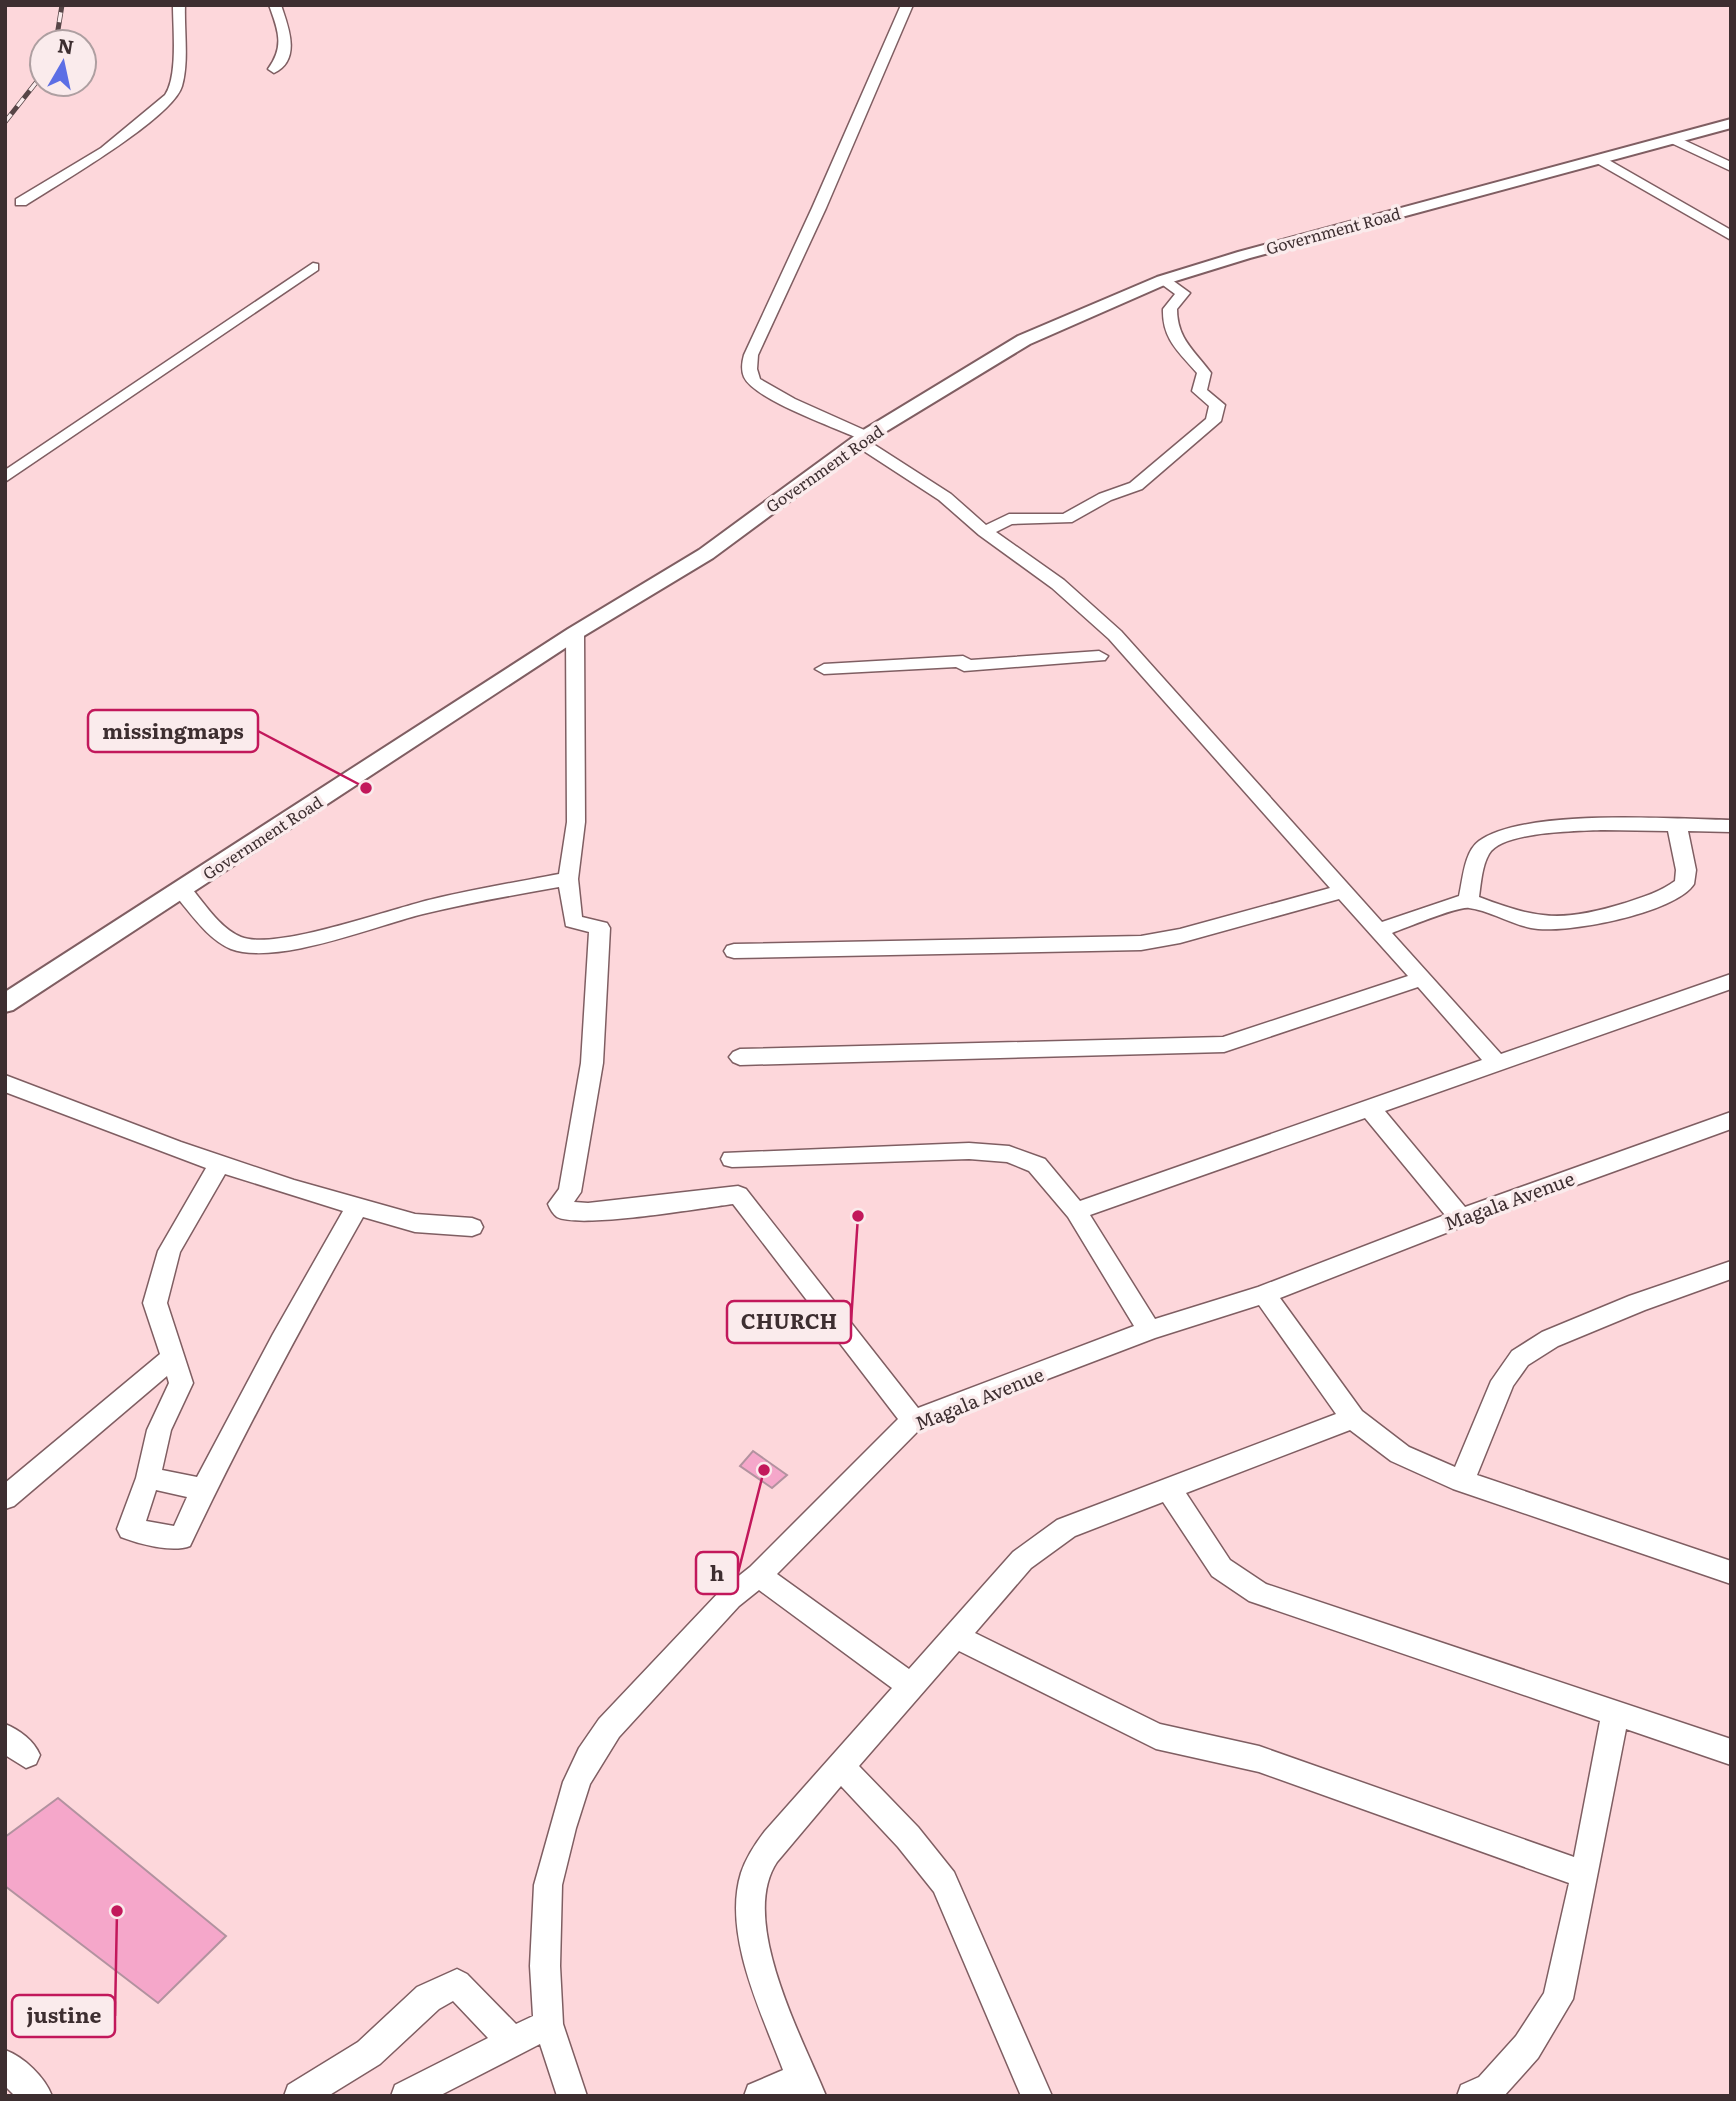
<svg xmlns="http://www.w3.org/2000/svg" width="1736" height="2101" viewBox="0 0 1736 2101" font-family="Literata,serif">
	<rect width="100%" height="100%" fill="#fdd7db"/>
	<path fill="#f5a7ca" stroke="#b2929f" stroke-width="2" d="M753,1451l34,24 -15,13 -32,-22z
		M58,1798l168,138 -68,67 -153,-117v-49z"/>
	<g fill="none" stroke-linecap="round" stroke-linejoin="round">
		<g stroke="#7f5e62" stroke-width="3">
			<path id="minor" d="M173,5h12c-1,25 4,57 -3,81 -9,32 -125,99 -156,119h-10v-6l85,-51 64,-53c13,-19 8,-66 8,-90z
				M269,5h12c7,21 21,55 -7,68l-6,-4c17,-23 10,-39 1,-64z
				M901,5h12l-87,203 -68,147 -1,14 3,10 35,20 76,34 3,3 -7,4 84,54 35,31 23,-11h54l36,-20 31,-11 76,-64 3,-13 -17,-15 5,-18c-18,-21 -35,-34 -34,-64l12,-15 -19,-14 2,-3h10l22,16 -13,16c0,30 18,42 34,64l-4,17 18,15 -4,16 -79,68 -31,11 -39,22 -60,2 -16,8 68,48 57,51 261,291 77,-26c4,-17 5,-44 20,-55 46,-33 193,-22 252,-21v12l-43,-1 8,39 -2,14c-18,29 -130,51 -163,44 -20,-4 -43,-18 -62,-20 -11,-2 -63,20 -77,25l109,121 230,-80v15l-346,122 80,96 266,-95v17l-262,95 -189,74 82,113 47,36 46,20 36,-86 21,-30 30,-19 87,-36 102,-35v18l-86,31 -87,36 -30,19 -15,21 -36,89 254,86v23l-278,-95 -62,-28 -41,-31 -164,63 44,67 36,24 465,155v26l-105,-36 -53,270 -35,59 -34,38h-47l4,-11 18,-8 37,-41 28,-43 25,-110 -310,-111 -103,-23 -197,-98 -100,115 59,61 36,45 98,224h-31l-87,-204 -36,-45 -57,-61 -64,76c-39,58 26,177 49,234h-82l4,-11 35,-15c-21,-56 -61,-136 -42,-197 5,-15 14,-29 24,-42l127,-143 -133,-98 -20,16 -120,131 -29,47 -14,44 -14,57 -2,81 3,58 24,72h-30l-17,-52 -101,52h-48l4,-11 93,-47 -35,-37 -14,8 -59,55 -52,32h-44l4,-11 70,-43 59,-55 40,-18 10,5 49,50 17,-8 -3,-50 4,-81 29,-103 16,-34 20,-29 122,-129 29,-23 148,-148 -165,-215c-32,4 -153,25 -176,13 -4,-3 -7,-8 -9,-13l11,-15 22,-126 8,-131 -23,-6 -7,-39c-45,8 -91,16 -136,27 -48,12 -146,52 -192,35 -24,-10 -41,-37 -57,-55l-3,-5 3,-5h14c15,17 31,44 53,53 35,14 152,-29 192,-38 42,-10 84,-17 126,-25l8,-52 -1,-189 9,-5 6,1 3,4 1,189 -7,57 4,38 25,6 3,5 -7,135 -22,129 -7,10 14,1 150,-17 8,3 172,219 216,-82 -66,-109 -39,-46 -22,-9 -38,-3 -237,8 -8,-2 -3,-6 3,-6 245,-10 40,3 36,13 35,42 402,-141 -64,-73 -194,65 -484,13 -7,-3 -4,-5 4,-5 7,-3 483,-12 185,-61 -69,-77 -159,44 -39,7 -407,8 -7,-2 -3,-5 3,-5 7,-2 407,-8 39,-7 150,-41 -221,-249 -57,-51 -73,-53 -40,-35 -86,-56 -3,-3 5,-4c-24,-11 -101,-38 -111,-60 -3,-7 -2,-15 0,-22l68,-147zM1604,830l64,1 8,39 -1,11c-15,11 -32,16 -50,22 -62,19 -86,17 -146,-6 2,-14 3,-31 10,-43 13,-23 90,-23 115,-24zM1365,1118l80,97 -187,72 -103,32 -65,-104zM1259,1305l77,109 -279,106 -44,32 -104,117 -132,-95 145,-147 233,-89zM1163,1502l49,74 37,25 351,120 -26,136 -315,-111 -99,-22 -185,-91 56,-65 44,-32z
				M1673,135l58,27v9l-62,-29 -2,-3z
				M1600,155l131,75v10l-136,-78 -1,-3z
				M313,263l5,1v6l-313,212v-12z
				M1099,651l9,5 -3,4 -141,11 -8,-4 -132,7 -9,-5 9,-5 139,-8 8,4z
				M5,1075l176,67 113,38 121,34 57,4 8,3 3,6 -3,6 -8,3 -57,-4 -52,-15c-61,108 -120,217 -173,329 -18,7 -51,-2 -69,-9l-4,-8 19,-51 11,-48 22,-47 -2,-7 -153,130 -9,3v-26l155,-129 -17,-51 15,-52 48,-83 -201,-76zM225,1174l118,37 -70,123 -76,143 -35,-7 9,-40 22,-47 -26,-80 13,-51zM156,1490l31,7 -13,29 -28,-5z
				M5,1724c15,6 29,17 35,31l-4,9 -10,4 -21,-13z
				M5,2050c19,7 40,27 47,46h-37l-10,-10z"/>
		</g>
		<g stroke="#7f5e62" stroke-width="4">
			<path id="tertiary" d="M1731,119v9l-481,130 -81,25 -139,61 -158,96 -159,118 -131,79 -569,373 -8,2v-20l563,-363 131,-79 161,-118 158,-96 139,-59 81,-25z"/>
		</g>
		<use href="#minor" fill="#fff" fill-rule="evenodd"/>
		<use href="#tertiary" fill="#fff" fill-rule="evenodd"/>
		<g stroke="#574547" stroke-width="5">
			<path id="rail" d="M56,42l6,-37
				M5,122l37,-47"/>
		</g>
		<use href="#rail" stroke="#faebec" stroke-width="3.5" stroke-dasharray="10" stroke-linecap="butt"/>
	</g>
	<g text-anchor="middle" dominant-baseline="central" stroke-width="7" stroke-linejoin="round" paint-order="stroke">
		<g font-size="16" fill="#3d2e30" stroke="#faebec">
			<text transform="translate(1333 230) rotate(-15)">Government Road</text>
			<text transform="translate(824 468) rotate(-35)">Government Road</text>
			<text transform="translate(262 837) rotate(-33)">Government Road</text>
		</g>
		<g font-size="19" fill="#3d2e30" stroke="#faebec">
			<text transform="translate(1509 1200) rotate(-20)">Magala Avenue</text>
			<text transform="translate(979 1398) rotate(-22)">Magala Avenue</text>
		</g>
	</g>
	<path fill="none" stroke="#c2185b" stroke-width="2.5" d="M366 788L258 731M858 1216L851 1322M764 1470L738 1573M117 1911L115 2016"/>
	<g fill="#c2185b" stroke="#faebec" stroke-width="2.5">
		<circle cx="366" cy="788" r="7"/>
		<circle cx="858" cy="1216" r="7"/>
		<circle cx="764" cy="1470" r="7"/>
		<circle cx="117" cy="1911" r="7"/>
	</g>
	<g fill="#faebec" stroke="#c2185b" stroke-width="2.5">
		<rect x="88" y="710" width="170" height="42" rx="7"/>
		<rect x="727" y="1301" width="124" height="42" rx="7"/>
		<rect x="696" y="1552" width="42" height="42" rx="7"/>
		<rect x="12" y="1995" width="103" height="42" rx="7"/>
	</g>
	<g font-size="21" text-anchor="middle" font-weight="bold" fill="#3d2e30">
		<text x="173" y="739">missingmaps</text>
		<text x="789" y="1329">CHURCH</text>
		<text x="717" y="1581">h</text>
		<text x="64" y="2023">justine</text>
	</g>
	<rect width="1736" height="2101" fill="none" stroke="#3d2e30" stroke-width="14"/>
	<g transform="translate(63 63) rotate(9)"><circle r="33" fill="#faebec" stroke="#ae9fa1" stroke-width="2"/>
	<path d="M0-5L12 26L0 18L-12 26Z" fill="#5c6ee5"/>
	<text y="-10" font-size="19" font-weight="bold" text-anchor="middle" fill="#3d2e30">N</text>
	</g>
</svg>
